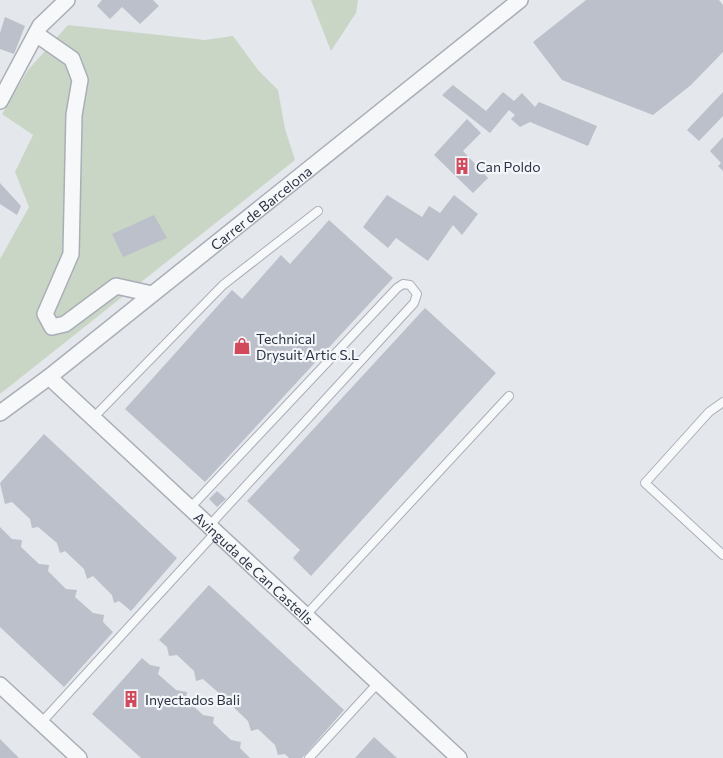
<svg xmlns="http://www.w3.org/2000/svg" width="723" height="758" viewBox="0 0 723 758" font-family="Commissioner,sans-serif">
	<rect width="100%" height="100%" fill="#e4e7ec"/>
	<path fill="#c9d6c5" d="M311,0h47l-2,13 -25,38z
		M68,25l137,15 28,-4 25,34 20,20 7,39 10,31 -295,234v-135l29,-52 -14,-35 18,-37 -31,-21 26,-44z"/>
	<path fill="#bbc0ca" d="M102,0h51l6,6 -19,18 -18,-17 -12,12 -13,-13z
		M586,0h133l4,5v47l-32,33 -38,30 -91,-35 -29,-38z
		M5,17l20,9 -11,28 -14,-5v-16z
		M453,85l33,26 17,-19 11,9 8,-8 13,14 4,-5 58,24 -9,20 -58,-24 -10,5 -9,-8 4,-4 -6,-5 -19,23 -48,-38z
		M723,92v24l-24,25 -12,-11z
		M467,119l14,14 -18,18 25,27 -15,15 -39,-38z
		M723,137v34l-5,-5 3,-3 -11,-12z
		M0,183l21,23 -4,9 -17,-11z
		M387,195l35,22 7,-11 11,7 14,-18 24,19 -16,21 -9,-10 -25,36 -32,-23 -8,10 -25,-21z
		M154,215l13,23 -44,19 -11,-23z
		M329,220l64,58 -188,204 -80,-73 107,-119 10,9 39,-44 9,9z
		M425,308l71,65 -185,203 -18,-18 7,-8 -53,-49z
		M44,434l133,124 -46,53 -12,-10 -5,2 -2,-8 -19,-19 -6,3 -3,-10 -19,-18 -5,2 -3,-10 -19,-16 -6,1 -2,-9 -18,-17 -7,2 -5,-21z
		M217,491l9,8 -9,8 -8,-8z
		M0,527l12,12 10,1 -1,7 18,17 10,1 -1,6 18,18 11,1 -2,7 18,16 11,2 -1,7 10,10 -49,55 -64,-60z
		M209,585l135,125 -42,48h-13l-4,-4 -7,1 -3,-10 -17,-16 -7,2 -3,-10 -18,-17 -6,2 -3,-11 -18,-16 -7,2 -2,-10 -17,-16 -8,1 -2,-9 -8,-7z
		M142,658l8,7 10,2 -2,7 18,16 11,2 -1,7 17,16 11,2 -1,6 18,17 10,2 -1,6 10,10h-109l-21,-19 -28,-25z
		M374,737l23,21h-42z
		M0,739l19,19h-19z"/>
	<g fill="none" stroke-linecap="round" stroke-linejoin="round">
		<g stroke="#a9aeb7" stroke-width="10">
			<path id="lane" d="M723,402l-14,10 -64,71 78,72
				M93,418l130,-133 95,-74
				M190,508l207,-220 6,-4 7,1 7,9 -3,9 -205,223
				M306,615l203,-219
				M41,723l175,-191
				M309,758l69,-75"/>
		</g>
		<g stroke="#a9aeb7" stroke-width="18">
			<g id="street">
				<path d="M36,34l36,25 8,21 -6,35 -3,139 -26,60 7,13 13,-3 51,-38 36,8"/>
				<path d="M0,101l40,-75 27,-26"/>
				<path id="s1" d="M49,377l410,381"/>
				<path id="s2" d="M0,413l49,-36 471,-377"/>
				<path d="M0,685l79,73"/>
			</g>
		</g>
		<use href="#lane" stroke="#f7f8fa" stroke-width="8"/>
		<use href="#street" stroke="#f7f8fa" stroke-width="15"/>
	</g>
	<defs>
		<g id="building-bare" transform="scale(1.35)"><path d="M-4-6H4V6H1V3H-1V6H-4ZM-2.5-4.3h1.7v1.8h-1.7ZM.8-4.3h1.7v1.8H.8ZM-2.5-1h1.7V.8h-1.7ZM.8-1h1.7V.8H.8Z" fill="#d1495b" stroke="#f4f6f9" stroke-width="2.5" paint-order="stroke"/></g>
		<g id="shop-bare" transform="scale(1.35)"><path d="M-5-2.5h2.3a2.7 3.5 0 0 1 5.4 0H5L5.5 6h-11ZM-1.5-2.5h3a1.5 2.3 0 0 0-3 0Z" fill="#d1495b" stroke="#f4f6f9" stroke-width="2.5" paint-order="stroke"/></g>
	</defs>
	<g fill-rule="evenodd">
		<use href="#building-bare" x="462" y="166"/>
		<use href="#shop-bare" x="242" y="346"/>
		<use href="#building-bare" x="131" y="699"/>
	</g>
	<g text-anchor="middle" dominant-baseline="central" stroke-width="4.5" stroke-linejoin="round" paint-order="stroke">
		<g font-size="14" fill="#2b3445" stroke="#f4f6f9" text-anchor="start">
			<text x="476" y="166">Can Poldo</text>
			<text x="256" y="338">Technical<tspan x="256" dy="16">Drysuit Artic S.L</tspan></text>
			<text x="145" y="699">Inyectados Bali</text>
		</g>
		<g font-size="14" fill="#2b3445" stroke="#f4f6f9">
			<text stroke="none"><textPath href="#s2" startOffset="332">Carrer de Barcelona</textPath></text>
			<text stroke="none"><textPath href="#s1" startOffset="280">Avinguda de Can Castells</textPath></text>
		</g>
	</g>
</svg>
